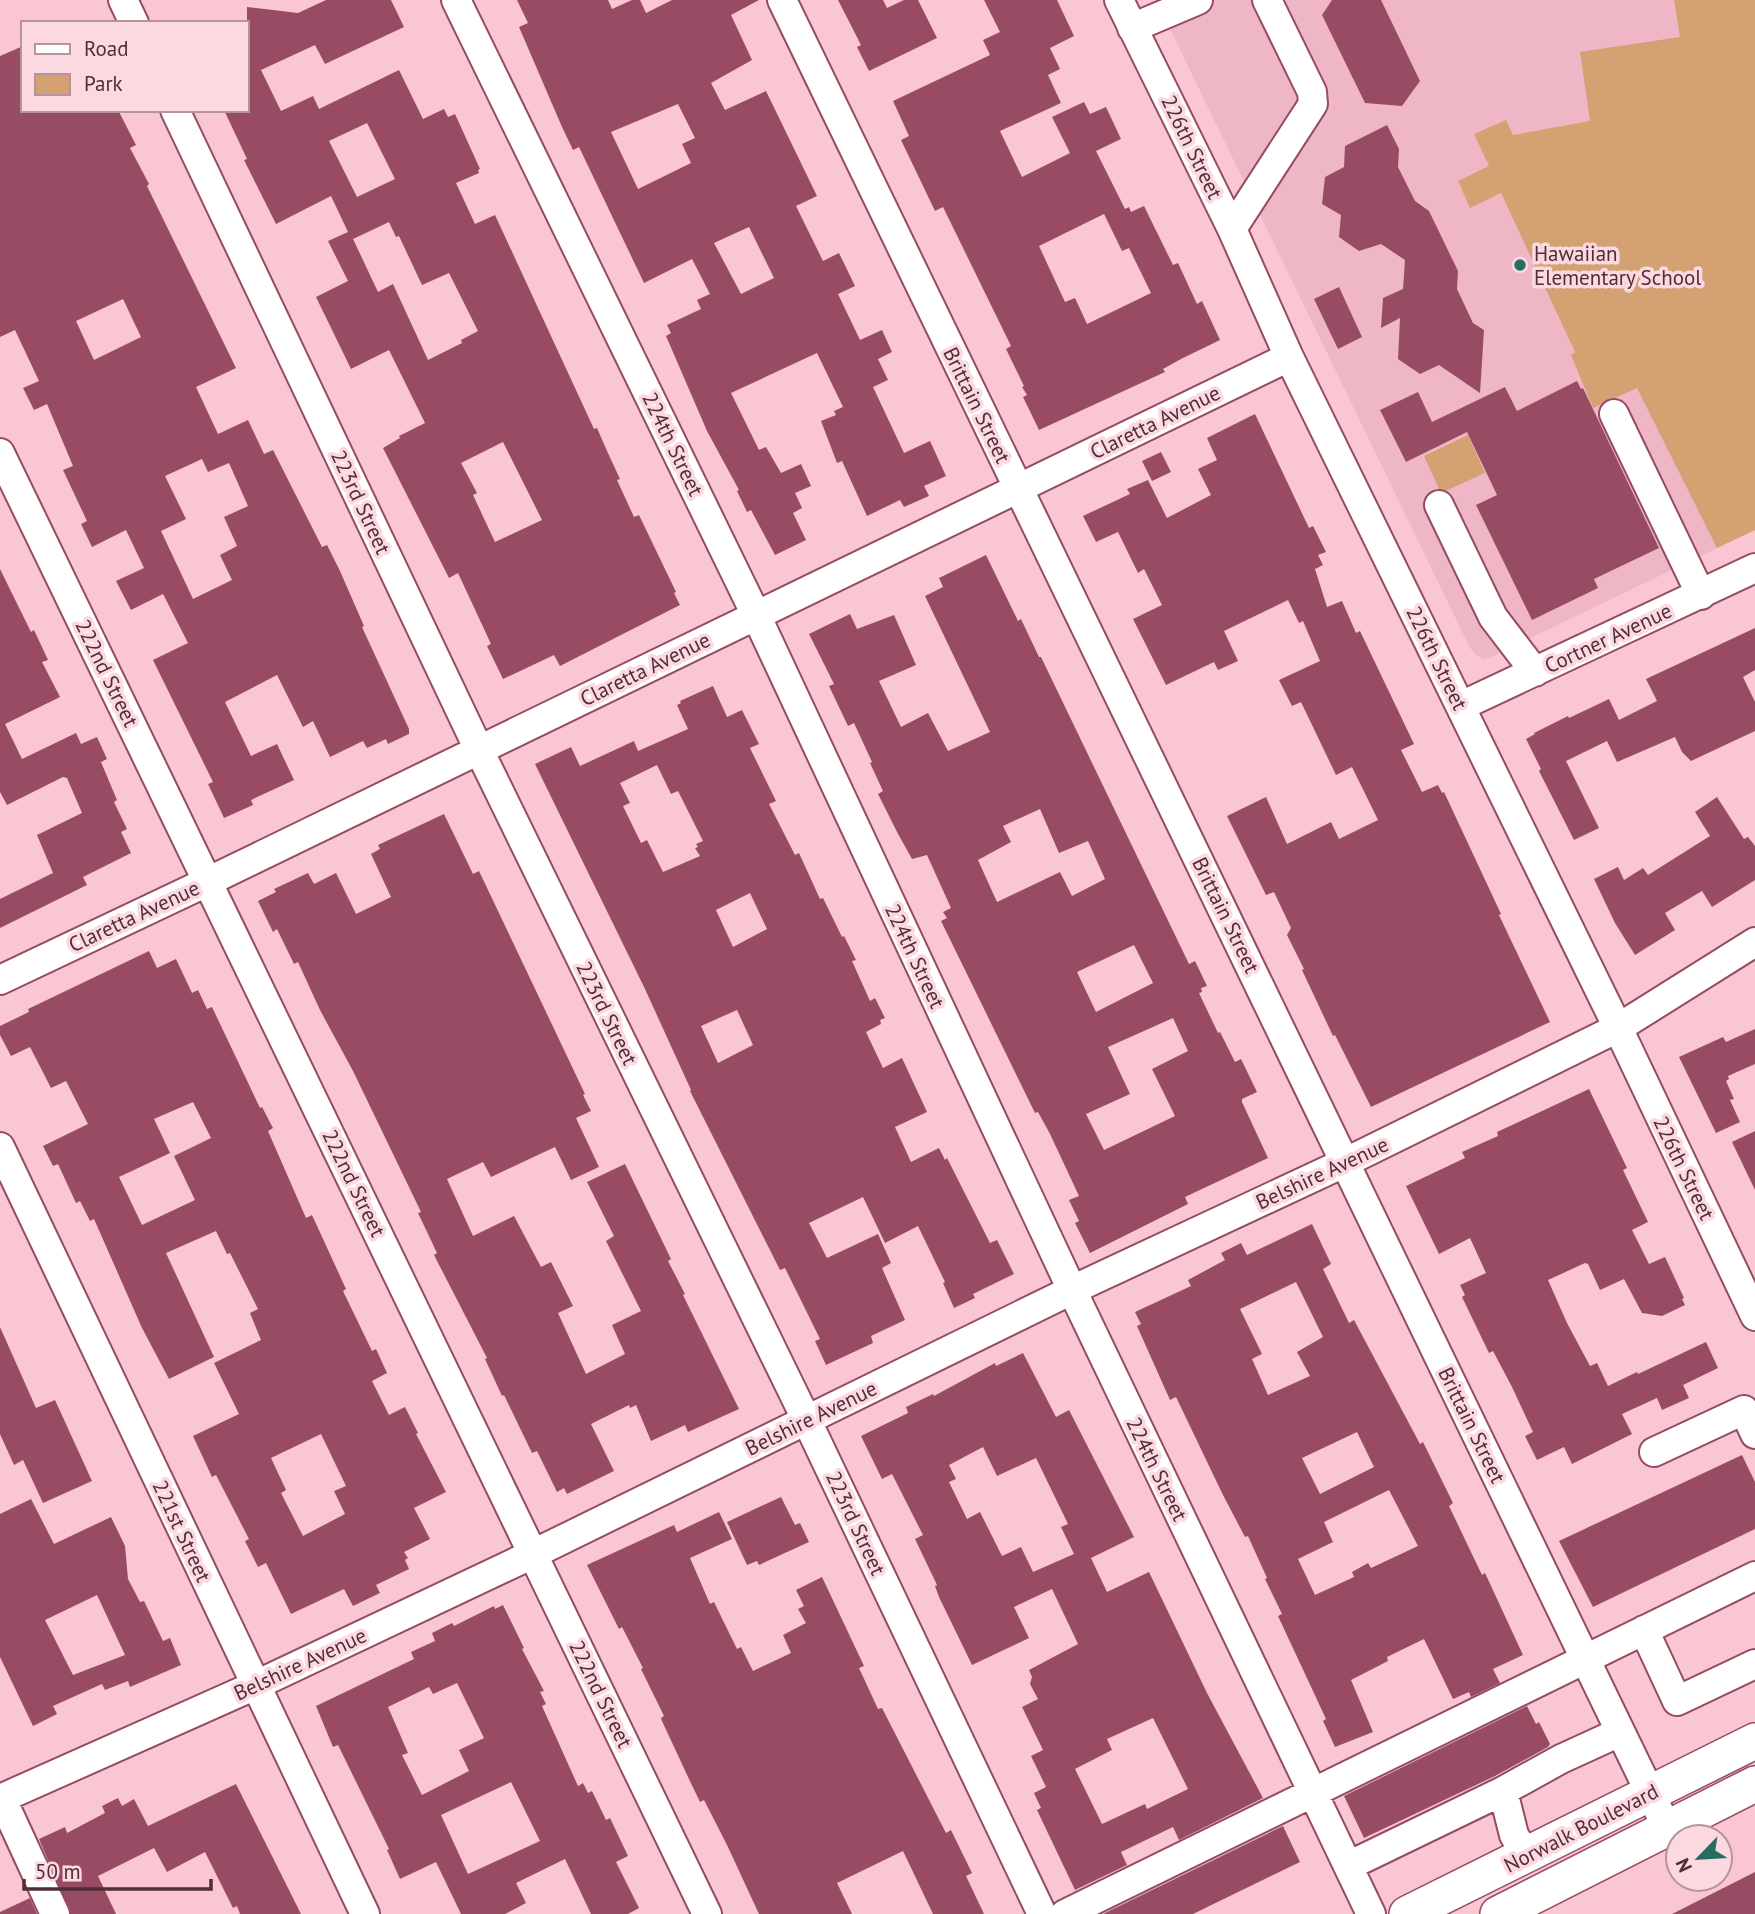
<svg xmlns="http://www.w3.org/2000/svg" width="1755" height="1914" viewBox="0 0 1755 1914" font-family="'PT Sans',sans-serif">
	<rect width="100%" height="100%" fill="#fac6d2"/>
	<path fill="#efb7c5" d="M1156,0h599v530l-262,126 -10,3 -7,-4 -6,-7z"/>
	<path fill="#d4a173" d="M1674,0h81v530l-38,18 -80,-160 -44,20 -22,-53 4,-3 -74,-159 -31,15 -12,-27 31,-15 -15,-32 32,-14 7,15 77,-14 -10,-69 100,-15z
		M1468,435l17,38 -44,20 -17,-37z"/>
	<path fill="#984c63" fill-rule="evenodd" d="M326,0h65l13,27 -79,37 -10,-19 -54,25 20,41 32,-15 6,13 80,-39 24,49 21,-10 4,8 7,-3 25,55 -2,1 1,3 -23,10 19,41 20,-9 99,214 3,-1 10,23 13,28 -3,1 17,37 5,-2 37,77 -2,1 6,12 -120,61 -6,-11 -51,24 -16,-33 4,-2 -33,-71 -9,5 -66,-130 17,-10 -1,-2 26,-13 -36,-73 -38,19 -35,-72 32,-16 -20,-40 20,-9 -17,-36 -55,28 -32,-64 3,-1 -23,-49h23v-103l51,6zM367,123l28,56 -38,18 -28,-56zM389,222l7,15 3,-1 23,49 27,-12 29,58 -17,9 1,3 -34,17 -35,-76 -15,8 -25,-53zM503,442l39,78 -47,22 -22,-47 4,-2 -16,-30z
		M517,0h91l4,9 20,-9h8l6,13 26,-13h87l-28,15 21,45 -41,23 14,27 41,-19 51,105 -21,10 27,55 16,-8 16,33 -17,8 22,46 22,-10 10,22 -14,7 10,21 -15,7 31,66 26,-12 16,35 -22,10 5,10 -25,11 -4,-7 -33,16 -25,-55 -5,2 -16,-42 15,-6 -2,-4 9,-4 -26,-54 -86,40 28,57 7,-3 15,26 20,-9 10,22 -16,7 7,15 -9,5 13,27 -31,15 -24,-45 -4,2 -10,-21 2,-1 -32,-59 -41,-95 5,-3 -4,-8 34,-16 -4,-9 13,-6 -18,-35 -48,24 -65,-136 -6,3 -11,-23 -43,-100 9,-4zM678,104l17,34 -13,6 9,19 -53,26 -27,-57zM749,227l25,51 -33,16 -27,-51z
		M838,0h45l4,8 17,-8h14l19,38 -68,33 -12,-24 4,-2z
		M984,0h73l17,36 -24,12 10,21 -12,6 13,28 -61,28 22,46 48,-24 -18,-36 32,-15 6,12 16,-7 15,32 -25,12 29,58 4,-2 2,5 13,-6 29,59 5,-2 19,41 5,-3 18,39 -39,19 -18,10 2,3 -126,58 -16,-33 4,-2 -5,-8 2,-1 -18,-37 5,-3 -68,-139 -8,4 -34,-71 8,-4 -16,-35 97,-46 -7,-15 17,-8zM1104,214l18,37 7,-3 22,45 -64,31 -12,-26 -10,4 -26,-56z
		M1332,0h49l39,81 -18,25 -37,-3 -43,-88z
		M23,46v66l95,-2 18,35 -6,3 19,36 -2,2 89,182 -40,19 22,47 30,-14 16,34 9,-4 49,97 5,-2 13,26 24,55 -2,1 47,102v5l-21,10 -2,-5 -19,9 -4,-7 -33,16 -17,-36 -10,6 -26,-52 -52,27 26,54 26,-12 17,36 -43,20 2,5 -29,13 -16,-34 5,-2 -60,-122 35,-17 -25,-49 -32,16 -15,-29 28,-13 -18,-38 -34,17 -11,-23 6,-3 -24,-51 10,-4 -26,-62 -13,6 -11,-22 16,-7 -24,-51 -15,7v-281zM123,299l18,38 -47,23 -18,-39zM202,459l6,13 21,-9 19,43 -24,11 13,29 -17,9 12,25 -39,19 -32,-68 25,-12 -21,-43z
		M1387,125l12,24 -1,18 17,34 14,10 29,60 -1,18 16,34 11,7 -4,63 -41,-28 -19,9 -22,-15 2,-41 -19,10 2,-30 20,-9 2,-29 -24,-16 -22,7 -20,-14 2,-22 -19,-11 3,-27 19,-10 1,-21z
		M1339,287l23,50 -24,12 -24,-50z
		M1577,381l4,8 2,-1 76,160 -65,31 4,9 -66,32 -56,-115 21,-10 -30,-63 -61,30 -26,-52 38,-18 14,30 73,-35 12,24z
		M1255,414l54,114 4,-2 13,26 -8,3 5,10 -8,4 12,38 15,-6 14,32 4,-2 54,113 -13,6 21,42 16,-7 4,8 2,-1 57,122 -2,1 51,107 -179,85 -36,-72 -2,1 -31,-66 2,-1 -17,-34 4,-7 -17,-36 -8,3 -39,-79 39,-19 21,47 44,-22 8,17 39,-19 -26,-53 -16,8 -35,-73 -9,4 -13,-26 41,-19 -17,-40 -4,2 -11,-23 -64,31 14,30 -20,9 -4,-8 -48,23 -33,-66 29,-14 -18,-36 -6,4 -20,-41 -22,10 -13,-26 47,-22 -3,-5 21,-9 19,38 44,-23 -13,-26 19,-9 -10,-22z
		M1161,452l10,20 -19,9 -10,-20z
		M986,555l32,66 3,-2 18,38h2l148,307 6,-3 12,25 -6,2 1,4 -3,1 19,40 2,-1 15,30 6,-3 16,33 -15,7v3l26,56 -83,39 3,7 -98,49 -15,-30 4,-2 -10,-21 10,-4 -29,-62 -12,-22 -3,1 -94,-192 6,-3 -4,-6 8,-4 -24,-53 -15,4 -15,-27 -19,-38 5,-3 -13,-28 2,-1 -18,-39 -6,3 -19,-40 5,-2 -25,-50 41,-20 7,15 37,-14 22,50 -37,16 22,46 27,-14 20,38 42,-19 -65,-136 18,-9 -4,-9zM1040,809l19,44 29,-12 17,38 -33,17 -12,-24 -63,30 -19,-42 33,-18 -8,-16zM1134,945l19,38 -57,29 -19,-40zM1173,1018l15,33 -36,18 23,47 -71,34 -18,-36 44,-20 -22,-47z
		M0,569l31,63 3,-2 14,30 -6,2 18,35 -55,27 17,35 54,-26 5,11 16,-7 10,22 -6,3 16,38 -3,2 13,27 -6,3 10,21 -48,24 4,8 -87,43v-29l53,-26 -16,-38 45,-22 -15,-35 -4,-1 -56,28 -7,-13z
		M1755,628v42l-12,7 12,25v29l-64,30 -9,-9 -7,-15 -58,25 -10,-21 -41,20 33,67 -25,12 -35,-69 2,-2 -15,-30 9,-5 -1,-1 34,-17 1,2 40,-19 10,21 38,-19 -11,-22z
		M713,686l14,31 15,-7 17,34 -9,4 26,53 -7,3 26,51 4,-2 21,46 3,-1 19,39 2,-1 12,24 -4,1 18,40 5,-3 10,20 -5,2 1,4 -15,8 17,36 19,-10 25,54 -32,15 16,35 28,-14 6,12 2,-2 43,85 7,-3 17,34 -41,20 2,4 -21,10 -11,-25 2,-1 -27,-56 -33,17 -22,-46 -54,26 18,35 51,-24 13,29 -9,5 23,52 -34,16 2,7 -47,22 -11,-24 5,-2 -35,-71 -5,2 -90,-179 1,-1 -46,-101 -110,-225 36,-17 9,19 54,-25 4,10 50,-22 -11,-24 4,-2 -1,-2zM657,765l14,29 7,-3 25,50 -7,3 2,3 -3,1 5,8 -37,16 -16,-32 -6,3 -18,-37 7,-3 -10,-20zM750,893l17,36 -34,18 -17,-37zM737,1010l16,35 -35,18 -17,-37z
		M1717,797l27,42 4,-2 7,9v34l-43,27 -10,-16 -37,22 10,17 -40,25 -20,-32 -21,-44 24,-12 6,13 19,-12 5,7 62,-39 -15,-24z
		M444,814l29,60 6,-3 106,223 -2,1 8,16 -15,7 23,49 -28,13 -16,-33 -64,30 -8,-15 -36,17 26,57 41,-20 27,51 10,-5 22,44 -15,7 28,61 39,-20 -13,-29 29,-14 -35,-70 8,-5 -27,-54 38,-18 46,95 -3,2 17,33 -2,1 56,114 -51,23 -3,-7 -34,16 -15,-36 -6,3 -1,-3 -38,19 23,47 -47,23 -3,-6 -7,4 -20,-41 -5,2 -28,-58 -2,1 -17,-37 2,-1 -53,-103 3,-2 -19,-40 3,-1 -68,-141 -33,-61 -22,-48 -4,2 -17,-35 -4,3 -15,-31 18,-9 -2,-3 34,-16 6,11 22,-11 20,41 35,-17 -20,-43 9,-5 -2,-4z
		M149,951l8,17 19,-9 16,34 6,-3 9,19 5,-2 48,101 2,-1 11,21 -5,3 38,87 6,-3 34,74 -3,2 29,60 4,-2 11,24 -15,8 17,34 16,-8 13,26 -2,1 30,58 -32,16 16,31 -26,13 4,6 -3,2 4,9 -33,16 4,8 -27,13 -9,-17 -53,25 -25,-51 -8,4 -13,-26 4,-2 -33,-64 -4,2 -19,-41 46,-22 -25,-51 47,-23 -11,-27 8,-4 -28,-56 -3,1 -11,-23 -50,22 48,104 -45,22 -27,-51 -48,-109 -4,2 -10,-20 -4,2 -18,-39 -5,2 -10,-20 45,-22 -22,-43 -15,7 -21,-41 -19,9 -11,-21v-9l29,-14 -1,-3zM193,1102l18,36 -37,18 21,44 -53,25 -23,-48 51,-24 -16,-34zM321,1434l25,52 -12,5 11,23 -42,22 -22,-43 5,-3 -15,-32z
		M1755,1029v35l-27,12 1,3 -3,2 8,18 -4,1 10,22 -24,11 -37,-76 44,-20 3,5z
		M1589,1089l38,79 -4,2 25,52 -16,8 17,34 16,-7 19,41 -2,1 3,6 -23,11 -20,-3 -18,-34 -24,11 -12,-26 -3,-1 -37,17 19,43 23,43 7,-3 11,23 29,-14 1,2 68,-32 12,26 -35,17 6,13 -27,12 -5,-12 -35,16 10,20 -60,30 -8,-17 -27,13 -12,-24 8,-4 -21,-45 -19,-36 -4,2 -27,-56 3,-2 -5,-10 26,-12 -16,-35 -31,16 -33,-68 59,-28 -3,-6 36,-16 -1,-4z
		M1755,1131v59l-23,-48z
		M1312,1224l19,40 -8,5 26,54 5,-3 66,124 3,-2 30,61 -4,3 33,69 3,-2 38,82 -30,14 7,14 -29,14 -2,-5 -16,7 -29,-60 -37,18 1,4 -37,19 22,52 -38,15 -12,-26 3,-2 -48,-103 4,-2 -17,-35 2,-1 -19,-42 -3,1 -22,-42 -47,-98 -6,3 -33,-74 4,-2 -6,-12 56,-26 -3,-6 37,-20 -4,-7 20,-10 6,12zM1296,1282l27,55 -26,15 13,24 -42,19 -16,-36 10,-5 -22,-45zM1357,1432l17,35 -54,27 -18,-36zM1389,1490l29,56 -47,22 -3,-5 -16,9 2,5 -39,18 -17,-36 35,-17 -9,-20z
		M0,1327l36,81 19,-8 37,81 -49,22 -20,-43 -9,5 -14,-31z
		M1023,1353l33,64 13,-7 65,127 -43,21 16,34 42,-20 58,121 56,105 -84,42 -6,-13 -52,25 6,13 -52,25 -38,-80 4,-2 -7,-15 12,-6 -15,-31 12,-6 -21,-43 16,-8 -8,-15 2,-7 -3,-7 49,-26 -26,-55 -38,18 15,31 -57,27 -33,-68 -4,-11 2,-1 -22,-46 8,-4 -31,-61 -10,5 -21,-43 47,-23 -2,-6 27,-13 1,2 61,-33 1,3zM983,1447l14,29 39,-18 32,66 -7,3 13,27 -41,18 -12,-25 -19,9 -22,-44 -13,7 -18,-37 7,-3 -7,-14zM1153,1718l35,71 -41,20 -2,-5 -43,20 -27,-55 37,-19 -5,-11z
		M1742,1455l13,27v47l-162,78 -34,-66z
		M781,1497l14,28 5,-2 9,19 -50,23 -2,-4 -10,4 -20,-43z
		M31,1499l23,45 57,-27 14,29 3,33 12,23 4,-1 19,40 7,-3 11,27 -51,22 -2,-6 -23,9 -3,-6 -49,22 4,8 -24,12 -33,-69v-143zM97,1595l28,60 -52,20 -28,-55z
		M719,1512l13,27 -42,19 20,46 4,-2 23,47 4,-2 12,24 38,-18 -8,-18 23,-12 -8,-14 6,-3 -8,-16 26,-13 42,89 -5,2 19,41 4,-1 64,125 5,-3 21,43 -6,3 18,38h-51l-30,-63 -66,32 15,31h-93l-32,-69 -23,-45 -4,2 -12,-25 -26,-56 -1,-3 3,-2 -23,-47 2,-1 -21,-41 -3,2 -32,-64 87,-40 3,7z
		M503,1605l21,43 -2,1 22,42 -4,1 6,12 -4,2 36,80 5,-3 5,10 4,-2 14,29 4,-2 18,38 -12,6 23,46 -11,6h-37l-26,-55 -49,24 10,20 -21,11h-44l-25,-52 -36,17 -13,-29 2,-1 -51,-104 -5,2 -17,-41 98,-47 -3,-7 24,-11 -3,-8 20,-10 2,3 40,-20 1,3zM457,1683l27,55 -25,12 10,21 -47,24 -20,-40 6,-2 -20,-46 41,-20 4,7zM511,1782l29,59 -72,33 -27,-59z
		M1527,1706l9,18 3,-2 11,22 -2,3 -53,29 -131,62 -20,-42z
		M236,1784l65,130h-61l-3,-8 -4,2 -28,-56 -38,20 -13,-24 -56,28 18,38h-45l-32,-75 26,-12 2,6 38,-20 -3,-7 16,-8 4,8 12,-7 14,27z
		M1283,1826l17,36 -107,52h-90z
		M1755,1872v42h-83z
		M30,1898l7,16h-37v-2z"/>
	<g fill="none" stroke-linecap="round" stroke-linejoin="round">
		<g stroke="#954b61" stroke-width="32">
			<path id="minor" d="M123,0l11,23
				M456,0l300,615 316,675 299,624
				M782,0l886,1830
				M1119,0l113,229 57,128 329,671 137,288
				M1132,28l66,-28
				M175,110l304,640 328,671 235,493
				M1232,229l81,-125 -1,-12 -45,-92
				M1614,414l87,181
				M0,453l707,1461
				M1439,505l54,112 42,55
				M1461,706l294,-138
				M0,980l209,-99 1080,-524
				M0,1147l365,767
				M1654,1452l90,-42 11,24
				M1644,1630l33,71 78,-37
				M0,1799l256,-114 277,-131 539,-264 274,-128 272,-134 137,-86
				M2,1799l53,115
				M1526,1855l-12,-20 -11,-44 58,-32 59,-27
				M1348,1866l155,-75
				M1065,1914l690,-338"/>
		</g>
		<g stroke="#954b61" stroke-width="38">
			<path id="major" d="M1407,1914l348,-173
				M1498,1914l257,-130"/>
		</g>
		<use href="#minor" stroke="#fff" stroke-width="28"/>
		<use href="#major" stroke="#fff" stroke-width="35"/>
	</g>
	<circle fill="#256c63" stroke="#fcd8e1" stroke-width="2.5" cx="1520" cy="265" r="7"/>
	<g text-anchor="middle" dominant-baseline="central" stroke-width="7" stroke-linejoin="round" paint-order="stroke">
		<g font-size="21" fill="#502e37" stroke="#fcd8e1">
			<text transform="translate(1192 147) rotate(64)">226th Street</text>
			<text transform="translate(977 405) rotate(64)">Brittain Street</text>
			<text transform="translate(1155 422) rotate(-26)">Claretta Avenue</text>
			<text transform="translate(673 444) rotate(64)">224th Street</text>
			<text transform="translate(361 502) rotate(65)">223rd Street</text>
			<text transform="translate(1608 638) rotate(-25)">Cortner Avenue</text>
			<text transform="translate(1437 658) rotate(64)">226th Street</text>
			<text transform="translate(645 669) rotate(-26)">Claretta Avenue</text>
			<text transform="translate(107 673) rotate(64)">222nd Street</text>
			<text transform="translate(1226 915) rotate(64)">Brittain Street</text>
			<text transform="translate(134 916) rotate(-25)">Claretta Avenue</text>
			<text transform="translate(915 956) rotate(65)">224th Street</text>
			<text transform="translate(607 1013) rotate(64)">223rd Street</text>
			<text transform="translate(1684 1168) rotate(64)">226th Street</text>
			<text transform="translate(1322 1173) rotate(-25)">Belshire Avenue</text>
			<text transform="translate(354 1183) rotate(64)">222nd Street</text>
			<text transform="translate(811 1418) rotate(-26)">Belshire Avenue</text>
			<text transform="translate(1472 1425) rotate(64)">Brittain Street</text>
			<text transform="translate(1157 1469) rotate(64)">224th Street</text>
			<text transform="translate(856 1523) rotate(65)">223rd Street</text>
			<text transform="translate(182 1531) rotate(65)">221st Street</text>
			<text transform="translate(300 1664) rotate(-25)">Belshire Avenue</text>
			<text transform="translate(601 1694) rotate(64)">222nd Street</text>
			<text transform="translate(1581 1828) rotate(-27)">Norwalk Boulevard</text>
		</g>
		<g font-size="21" fill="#502e37" stroke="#fcd8e1" text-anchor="start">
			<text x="1534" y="253">Hawaiian<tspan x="1534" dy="24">Elementary School</tspan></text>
		</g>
	</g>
	<rect x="21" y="21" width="228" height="91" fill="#fcd8e1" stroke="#b7949d" stroke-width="2"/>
	<rect x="35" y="44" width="35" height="10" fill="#ffffff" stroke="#b7949d" stroke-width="2"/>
	<text x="84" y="56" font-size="21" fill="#502e37">Road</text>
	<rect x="35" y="74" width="35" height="21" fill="#d4a173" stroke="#b7949d" stroke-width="2"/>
	<text x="84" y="91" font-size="21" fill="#502e37">Park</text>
	<g transform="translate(1699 1858) rotate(245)"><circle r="33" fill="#fcd8e1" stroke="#b7949d" stroke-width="2"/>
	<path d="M0-5L12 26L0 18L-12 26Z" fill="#256c63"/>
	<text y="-10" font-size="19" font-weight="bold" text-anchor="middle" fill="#502e37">N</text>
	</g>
	<path d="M24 1879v10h187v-10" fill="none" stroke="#502e37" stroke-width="3.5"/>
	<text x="35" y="1879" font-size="21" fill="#502e37" stroke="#fcd8e1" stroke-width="5" paint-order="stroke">50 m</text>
</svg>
